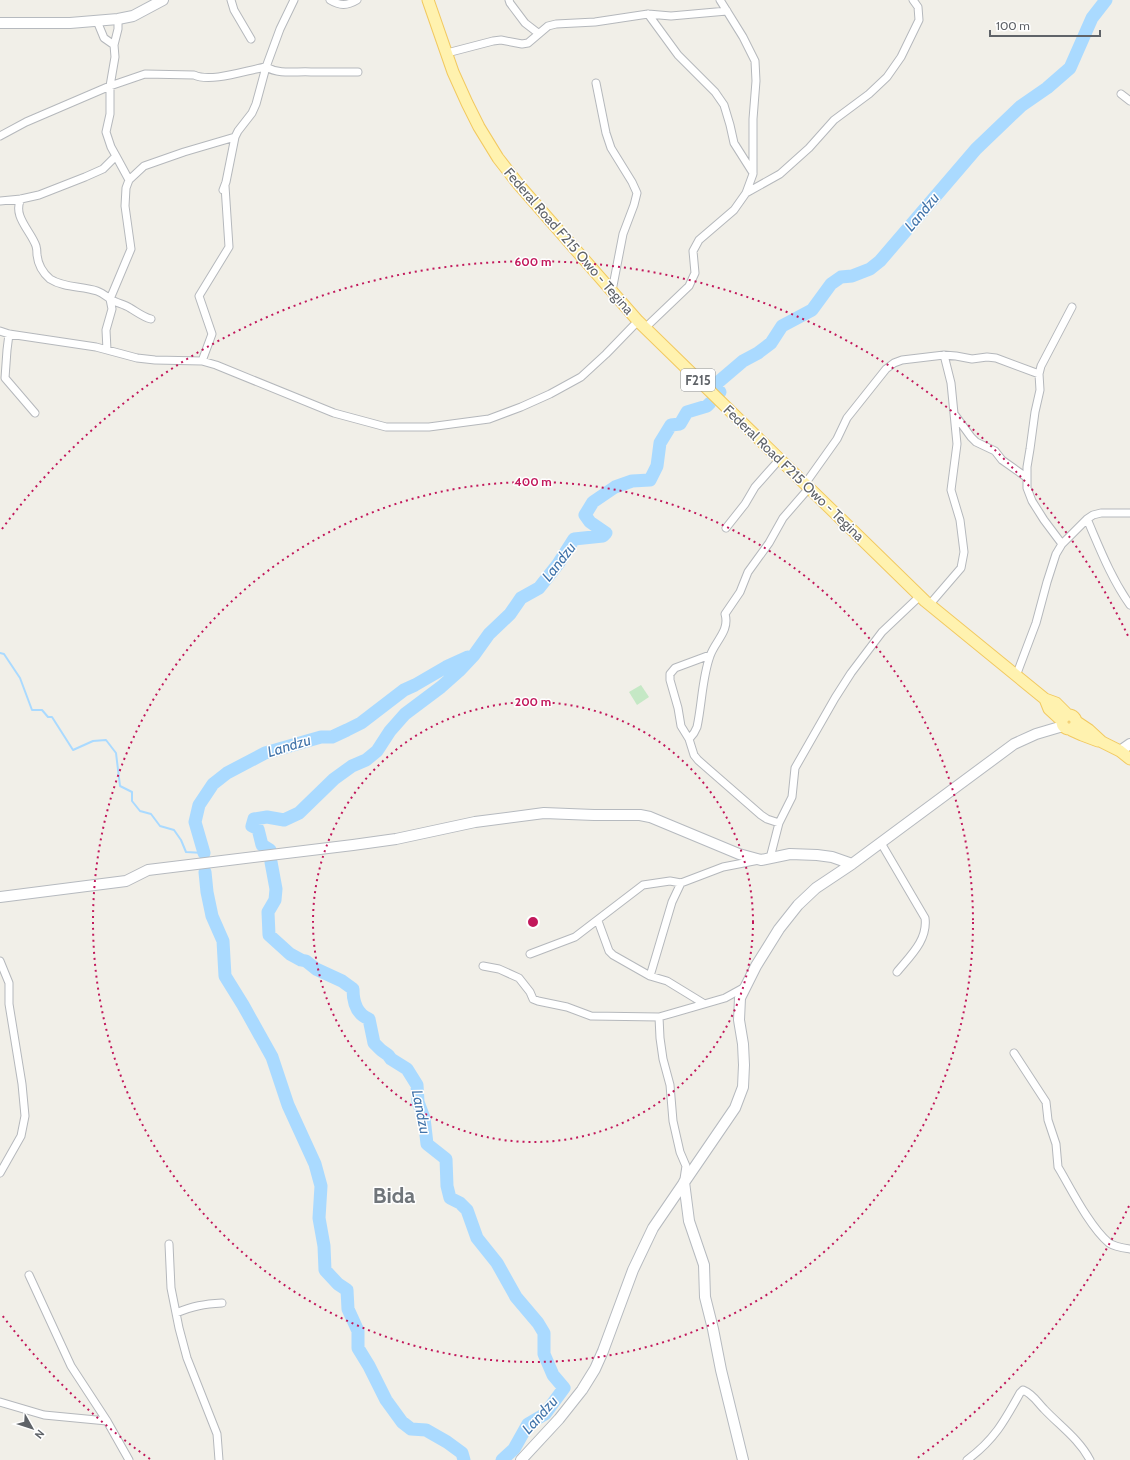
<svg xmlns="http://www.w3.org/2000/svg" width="1130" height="1460" viewBox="0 0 1130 1460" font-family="Cabin,sans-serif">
	<rect width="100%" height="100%" fill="#f1efe8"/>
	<path fill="#c5e8c5" d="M641,685l8,12 -12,8 -8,-13z"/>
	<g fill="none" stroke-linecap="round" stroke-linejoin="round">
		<path stroke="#aadaff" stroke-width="2" d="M0,653l4,1 16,24 12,32h10l6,7h4l21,33 20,-9 13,-1 10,13 4,33 12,6v9l8,10 11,3 9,12 14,4 7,10 5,12 18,1"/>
		<path stroke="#aadaff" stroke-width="13" d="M720,392l-4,-5v-3l27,-23 15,-8 13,-10 11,-17 30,-16 19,-26 10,-7 11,-1 18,-7 10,-8 96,-112 45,-43 26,-18 23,-20 22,-50 14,-18
			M270,850l-8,-5 -4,-16 -6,-3 2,-7 13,-2 17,3 15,-7 35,-34 18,-13 14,-6 11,-9 13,-20 15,-17 36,-27 18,-16 15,-16 15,-21 21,-20 11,-16 18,-10 19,-24 16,-25 29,-3 3,-3 -16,-11 -5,-7 8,-13 22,-15 17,-6 18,-1 7,-14 3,-23 11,-18 9,-1 7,-12 20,-6 3,-3
			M204,853l-9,-31 4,-17 14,-21 14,-11 38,-20 56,-16h11l15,-7 14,-7 43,-33 11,-5 31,-18 22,-10
			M271,862l5,27 -1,11 -7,12 1,23 21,19 11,6 5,1 10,8 26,12 11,8c0,13 3,25 16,30l5,24 7,7 7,5 3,4 16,10 10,16 1,17 6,16 3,26 19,15 1,27 3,12 10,5 7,7 10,28 20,25 19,34 22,26 6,10v21l9,21 11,13 -19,26 -17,10 -14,25 -12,11
			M205,872l2,20 5,24 11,25 2,35 18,29 29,52 16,48 27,59 6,22 -2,32 5,28 1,24 13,14 9,6 1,19 10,22v17l11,18 17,34 16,22 9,7 15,1 21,12 15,11 2,7"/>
		<g stroke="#b5b8bc" stroke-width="9">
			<path id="street" d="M231,0l3,10 17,29
				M330,0c10,6 17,6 27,0
				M509,0l1,3 15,20 13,10
				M648,14l30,41 37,37 9,13 6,20 4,18 19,30
				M97,21l7,17 10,7
				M447,53l46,-12 8,-1 21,4 6,-1 20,-17 8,-2 39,-2 53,-8 23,2 56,-5
				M596,83l10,50 5,15 21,34 5,11 -3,12 -11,29 -11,57
				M1121,94l9,7
				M0,136l26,-14 84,-36 35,-12 49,1c17,8 53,-5 72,-8 14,8 30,4 45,5 16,0 31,0 47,0
				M116,156l13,24
				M223,190l3,-8 9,-45 3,-6 14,-18 4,-9 10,-37 14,-38 14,-29
				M746,193l34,-19 29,-26 25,-28 35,-26 18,-17 14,-20 18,-37 -1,-13 -5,-7
				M21,199c-9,17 10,32 15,47 1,3 1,6 1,9 1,9 6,18 13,24 14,9 32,7 47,12 6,2 9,5 13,8 6,4 14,5 20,9 7,4 13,9 21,11
				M0,201l21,-2 18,-4 46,-18 18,-8 13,-13 -5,-9 -5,-15 4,-18v-28l5,-29 -1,-12 4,-16v-10
				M645,328l44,-42 6,-13 -2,-22 6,-11 35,-30 12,-17 7,-19v-55l3,-38 -1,-20 -12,-24 -23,-37
				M0,331l9,3 87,13 41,11 18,2 47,1 14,4 118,48 52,14h43l60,-8 32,-12 29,-13 31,-17 25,-23 32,-33
				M9,334l-2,16 -2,28 30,35
				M107,350l-1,-20 6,-21 -2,-10 21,-50 -6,-43 1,-18 3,-8 15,-14 40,-14 51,-15
				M202,361l10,-27 -13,-38 30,-49 -4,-61
				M955,415l16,22 5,5 19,9 7,9 24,17
				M805,484l32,-45 10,-21 39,-49 8,-6 8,-3 42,-5 12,1 16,3 15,-2 9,1 43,16
				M1087,519c13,30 24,59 43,86
				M726,528l19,-24 10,-17 24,-27
				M1062,544l-18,-24 -12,-19 -5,-13v-21l3,-18 5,-37 5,-22 -1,-16 2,-8 31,-59
				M930,604l31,-36 3,-16 -4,-32 -9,-30 6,-46 -6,-61 -7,-28
				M710,655l-35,13 -5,6v6l8,28 3,18 8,13 5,16 4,5 63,55 6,4 12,4 -9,35
				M1016,676l20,-53 11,-41 9,-28 6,-10 25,-25 6,-4 8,-2h29
				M689,739l5,-6 3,-6c5,-23 5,-49 13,-71 5,-15 20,-25 15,-42l15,-22 8,-20 21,-29 14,-25 26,-30
				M779,823l13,-26 3,-29 40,-70 16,-25 31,-41 38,-36
				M881,843l44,75c3,22 -15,38 -28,54
				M598,921l11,30 4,4 37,21 17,5 36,22
				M530,954l45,-17 68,-52 27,-4 11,2 42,-16 36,-7
				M0,961l9,22v21l13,80 3,32 -4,20 -21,37
				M483,966l16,3 20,9 11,14 3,7 5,2 29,6 24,9 68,1 66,-19 20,-11
				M650,976l22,-74 9,-19
				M659,1017l1,21 3,21 7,26 3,36 7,31 6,14 -2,13
				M1014,1053l32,49 2,18 8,24 2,23 3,5c12,21 30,56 48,71 6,4 14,5 21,6
				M169,1244l2,44 8,40 8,30 30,76 2,26
				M29,1275l42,91 36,55 22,39
				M176,1313c17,-7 28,-9 46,-10
				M0,1402l44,13 63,6
				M967,1460c27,-20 37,-38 53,-67l3,-3c10,4 14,12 21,19 16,17 35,30 46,51"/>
		</g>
		<g stroke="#b6babf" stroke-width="12">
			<path id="secondary" d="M0,23h70l48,-4 15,-3 30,-16
				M1120,751l10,-7
				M0,897l126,-16 22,-11 205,-25 43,-6 79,-17 69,-9 50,2h46l10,2 89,37 22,6 29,-6 27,1 15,2 20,7
				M684,1182l5,39 15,44 1,32 8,32 8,41 22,90
				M521,1460l38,-41 23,-29 13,-21 8,-18 30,-81 20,-42 82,-120 8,-21 1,-22 -1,-21 -4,-24 1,-22 16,-32 23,-37 19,-24 18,-17 36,-24 162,-120 22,-10 27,-8"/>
		</g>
		<g stroke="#f2c960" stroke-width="13">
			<path id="primary" d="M428,0l25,72 14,31 12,24 19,31 21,27 119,136 287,280 120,98 4,10 13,12
				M1045,699l11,4 12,12
				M1062 722a7 7 0 1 1 14 0a7 7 0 1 1-14 0Z
				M1077,722l12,8 13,12 18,9 10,8
				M1071,730l11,5 16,6"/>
		</g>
		<use href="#street" stroke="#fff" stroke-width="7"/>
		<use href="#secondary" stroke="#fff" stroke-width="10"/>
		<use href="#primary" stroke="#fff2af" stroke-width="11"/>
	</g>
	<g fill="none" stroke="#c2185b" stroke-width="2" stroke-dasharray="2 4">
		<circle cx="533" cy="922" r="220"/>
		<circle cx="533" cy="922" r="440"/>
		<path d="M1129 1206A660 660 0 0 1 916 1459M150 1459A660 660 0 0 1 2 1315M2 529A660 660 0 0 1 1129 638"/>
	</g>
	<g text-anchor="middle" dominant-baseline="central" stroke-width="3" stroke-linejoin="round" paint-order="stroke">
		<rect fill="#fff" stroke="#8f9295" stroke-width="1" x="681" y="369" width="34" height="22" rx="3"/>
		<g font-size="13" font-weight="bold" fill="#5f6368">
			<text x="698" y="380">F215</text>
		</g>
		<g font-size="14" fill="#5f6368" stroke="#fff">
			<text transform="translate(569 241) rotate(49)">Federal Road F215 Owo - Tegina</text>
			<text transform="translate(794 473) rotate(44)">Federal Road F215 Owo - Tegina</text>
		</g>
		<g font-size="15" font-style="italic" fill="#4174aa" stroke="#fff">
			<text transform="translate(922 212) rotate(-50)">Landzu</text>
			<text transform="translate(559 562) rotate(-52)">Landzu</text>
			<text transform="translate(289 746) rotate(-17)">Landzu</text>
			<text transform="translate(421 1112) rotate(79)">Landzu</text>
			<text transform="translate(540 1415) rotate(-48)">Landzu</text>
		</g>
		<g font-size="22" font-weight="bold" fill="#70757a" stroke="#fff">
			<text x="394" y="1195">Bida</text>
		</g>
	</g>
	<circle cx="533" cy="922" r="6" fill="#c2185b" stroke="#fff" stroke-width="2"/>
	<g font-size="12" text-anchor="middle" font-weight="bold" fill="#c2185b" stroke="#fff" stroke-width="3" stroke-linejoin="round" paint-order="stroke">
		<text x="533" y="266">600 m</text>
		<text x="533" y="486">400 m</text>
		<text x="533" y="706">200 m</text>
	</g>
	<g transform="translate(32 1428) rotate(129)" stroke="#ffffff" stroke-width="3" paint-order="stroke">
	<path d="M0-3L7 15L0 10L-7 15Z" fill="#5f6368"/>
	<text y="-6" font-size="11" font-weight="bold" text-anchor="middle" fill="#5f6368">N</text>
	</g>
	<path d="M990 30v6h110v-6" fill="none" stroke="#5f6368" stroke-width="2"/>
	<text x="996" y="30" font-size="12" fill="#5f6368" stroke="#ffffff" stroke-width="3" paint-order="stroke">100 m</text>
</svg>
